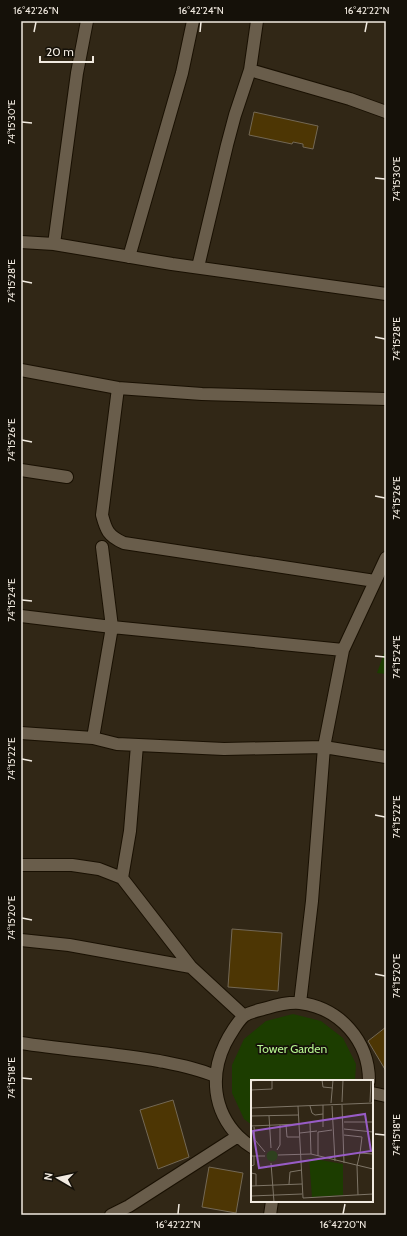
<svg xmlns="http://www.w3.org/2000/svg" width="407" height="1236" viewBox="0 0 407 1236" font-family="Cabin,sans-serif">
	<rect width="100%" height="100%" fill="#312716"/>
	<path fill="#1c3d00" d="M386,648v26l-9,-1z
		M293,1014l28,7 22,17 13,26 -1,17h-103v44l-8,-6 -12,-26v-28l12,-26 22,-18z"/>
	<path fill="#4d3604" stroke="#736855" d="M254,112l64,14 -5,23 -10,-2v-3l-10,-2 -1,2 -43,-9z
		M232,929l50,4 -4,58 -50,-4z
		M386,1027v44l-18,-30z
		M173,1100l16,57 -31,12 -18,-59z
		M209,1167l34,6 -7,40 -34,-6z"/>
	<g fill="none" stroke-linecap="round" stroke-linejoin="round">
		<g stroke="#191002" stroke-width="14">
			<path id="street" d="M250,70l7,-49
				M21,242l33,2 118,20 214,30
				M54,244l23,-171 10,-52
				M129,257l53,-184 11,-52
				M198,267l29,-122 8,-30 15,-45 100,29 36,13
				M21,370l97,18 84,6 184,5
				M118,388l-16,127c4,15 6,21 22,28l251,38
				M21,470l46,7
				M21,616l91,11 231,23
				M21,733l72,5 24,6 107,5 100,-2 62,10
				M93,738l19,-111 -10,-80
				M21,865h51l27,4 23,9 8,-47 7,-86
				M122,878l69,89
				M21,940l48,5 122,22 53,49
				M300,1003l12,-102 12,-154 19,-97 43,-92
				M21,1043c46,7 92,10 138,18 20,4 37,7 56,15
				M372,1093l14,3
				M252,1147c-5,-3 -10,-7 -14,-11 -25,-26 -28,-61 -13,-92 4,-8 13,-23 19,-28 5,-4 16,-6 23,-8 10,-3 21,-6 33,-5 40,5 69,38 69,78
				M111,1215l18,-9 109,-70
				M270,1215l2,-14"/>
		</g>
		<use href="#street" stroke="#695d4b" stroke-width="12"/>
	</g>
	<path fill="none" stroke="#f1eae0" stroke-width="1.5" d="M34,32l2,-10M200,32l1,-10M365,32l2,-10M22,122l10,1M375,178l10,1M22,281l10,2M375,337l10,2M22,440l10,2M375,496l10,2M22,600l10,1M375,656l10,1M22,759l10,2M375,815l10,2M22,918l10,2M375,974l10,2M22,1078l10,1M375,1134l10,1M178,1214l1,-10M343,1214l2,-10"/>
	<g text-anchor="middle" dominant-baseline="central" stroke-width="3.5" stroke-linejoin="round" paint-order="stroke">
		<g font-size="12" fill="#b5f48f" stroke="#151109">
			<text x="292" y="1048">Tower Garden</text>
		</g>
	</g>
	<g transform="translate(251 1080)">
		<rect width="122" height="122" fill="#312716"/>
		<path d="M15.5 76a5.5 5.5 0 1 1 11 0a5.5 5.5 0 1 1-11 0ZM58,78l34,6v31l-31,2z" fill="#1c3d00"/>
		<path fill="none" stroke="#7e7567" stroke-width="1" d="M71,0l1,7 10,1M0,1l13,-1M0,10l21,-1v-9M91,22l1,-22M119,22l1,-22M80,23l2,-23M91,25l2,58M47,26l5,92 70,-4M59,26l2,7 3,2 8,-1v-9M81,26l3,55M0,28l122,-5M0,36l47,-1M18,36l2,32M93,42h29M59,43l1,31M35,45l1,12h12M0,46l48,-2M3,47l1,13 10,12M72,47v-13M93,49l29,3M49,53l17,-2M93,55l18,2 -2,16M26,70l3,-5v-20M27,75l33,-1 62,15M0,76h14M67,76v-24l14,-2M20,83l3,39M0,86l3,-1v-9M0,93l5,1v12M38,104l1,-12 12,-2M0,106l51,-2M107,115l-1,-29 3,-13 13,1M0,116l51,-2"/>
		<path fill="#985cc7" fill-opacity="0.15" stroke="#985cc7" stroke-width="2" d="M114,34l6,37 -112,17 -6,-37z"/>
		<rect width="122" height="122" fill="none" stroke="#f1eae0" stroke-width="2"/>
	</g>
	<rect width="407" height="1236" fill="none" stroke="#151109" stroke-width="44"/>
	<g transform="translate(58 1178) rotate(279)" stroke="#151109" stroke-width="3" paint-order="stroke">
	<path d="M0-3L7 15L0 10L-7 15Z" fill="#f1eae0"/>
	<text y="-6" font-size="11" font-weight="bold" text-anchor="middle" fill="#f1eae0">N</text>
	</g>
	<path d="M40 56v6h53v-6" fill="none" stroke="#f1eae0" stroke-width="2"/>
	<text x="46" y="56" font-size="12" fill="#f1eae0" stroke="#151109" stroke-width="3" paint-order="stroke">20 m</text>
	<rect x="22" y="22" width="363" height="1192" fill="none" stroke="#f1eae0" stroke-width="1.5"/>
	<g font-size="10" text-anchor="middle" fill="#f1eae0">
		<text x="36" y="14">16°42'26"N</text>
		<text x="201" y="14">16°42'24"N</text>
		<text x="367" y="14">16°42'22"N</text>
		<text transform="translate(11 122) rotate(-90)" y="4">74°15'30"E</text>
		<text transform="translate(396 179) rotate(-90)" y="4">74°15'30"E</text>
		<text transform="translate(11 281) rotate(-90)" y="4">74°15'28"E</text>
		<text transform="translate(396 339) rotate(-90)" y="4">74°15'28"E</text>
		<text transform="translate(11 440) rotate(-90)" y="4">74°15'26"E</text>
		<text transform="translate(396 498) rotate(-90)" y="4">74°15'26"E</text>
		<text transform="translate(11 600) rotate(-90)" y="4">74°15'24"E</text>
		<text transform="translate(396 657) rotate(-90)" y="4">74°15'24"E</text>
		<text transform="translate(11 759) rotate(-90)" y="4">74°15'22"E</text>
		<text transform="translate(396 817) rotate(-90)" y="4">74°15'22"E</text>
		<text transform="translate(11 918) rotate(-90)" y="4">74°15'20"E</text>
		<text transform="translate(396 976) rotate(-90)" y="4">74°15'20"E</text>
		<text transform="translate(11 1078) rotate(-90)" y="4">74°15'18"E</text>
		<text transform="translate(396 1135) rotate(-90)" y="4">74°15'18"E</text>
		<text x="178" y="1228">16°42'22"N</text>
		<text x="343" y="1228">16°42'20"N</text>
	</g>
</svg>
